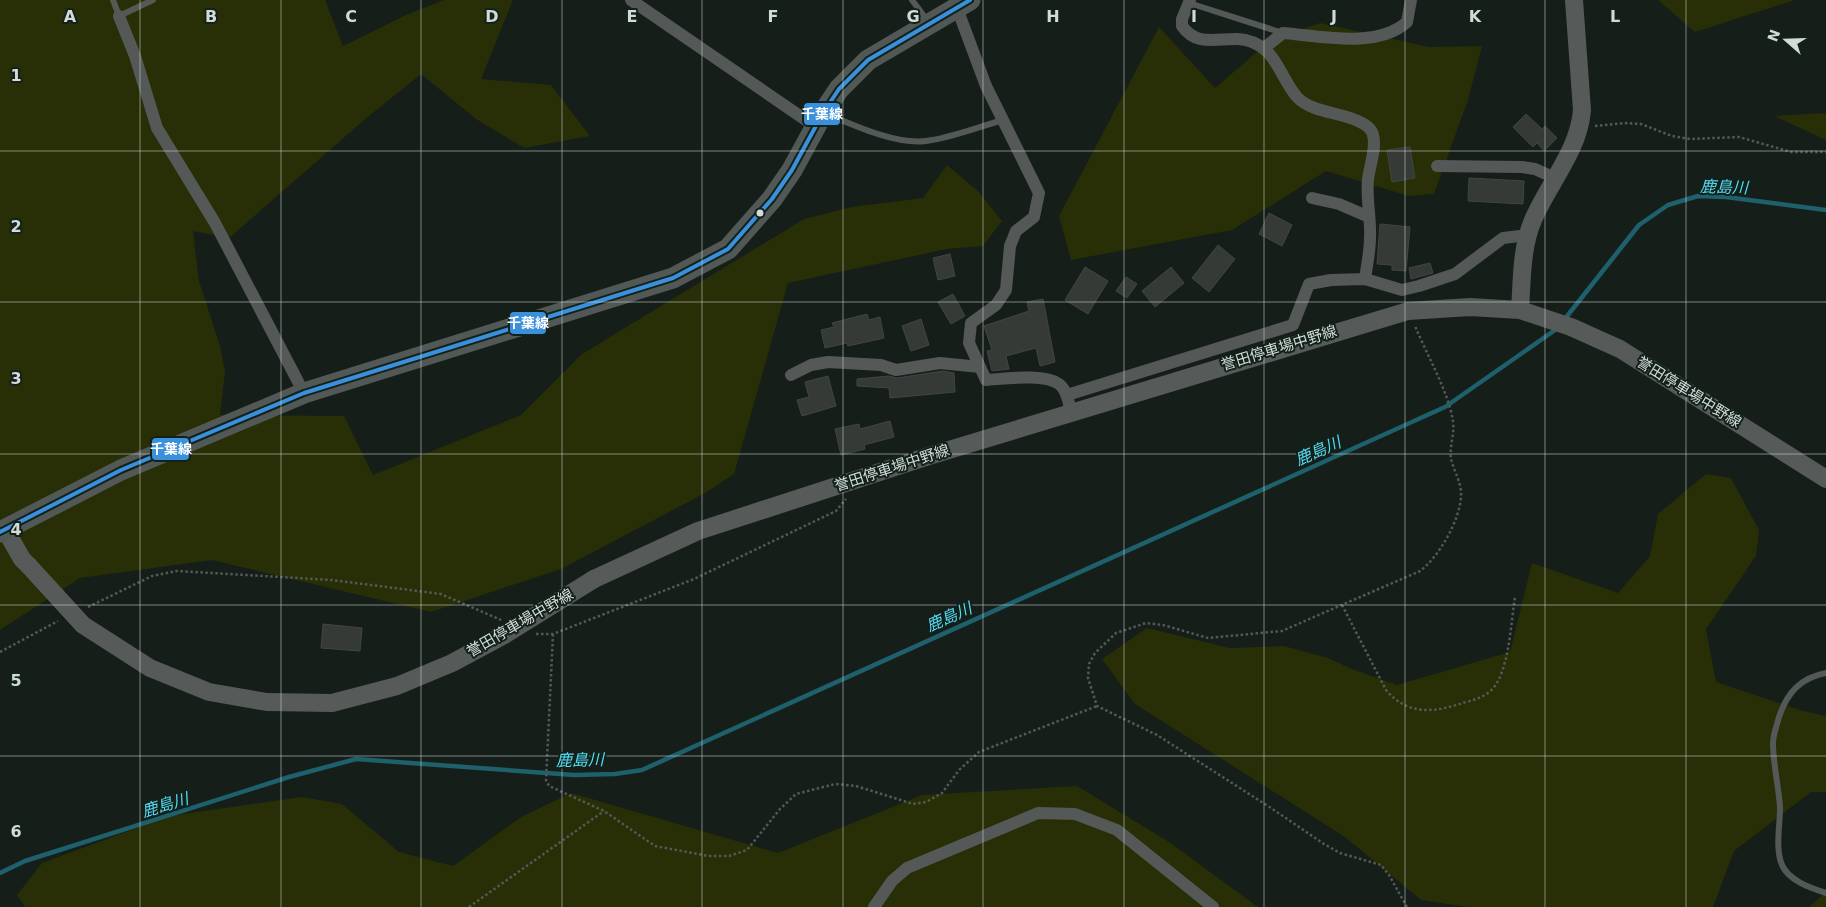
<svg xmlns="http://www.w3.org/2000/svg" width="1826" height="907" viewBox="0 0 1826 907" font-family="'DejaVu Sans','Noto Sans JP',sans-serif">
	<rect width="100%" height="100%" fill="#161e1a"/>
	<path fill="#282e05" d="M0,0h325l18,46 63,-31 38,-15h69l-32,79 70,6 39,51 -66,12 -48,-29 -55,-45 -58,47 -134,117 -36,-7 6,50 21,65 5,26 -5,43 124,1 29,59 148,-60 61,-61 222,-135 48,-12 71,-9 24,-33 31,26 24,30 -19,25 -36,3 -159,34 -54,191 -27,18 -146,77 -130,43 -219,-52 -132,18 -80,52z
		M1658,0h137l-100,32z
		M1320,23l109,24 53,-1 -14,54 -34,94 -25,2 -83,-25 -94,59 -161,30 -12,-44 100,-189 56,61 56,-48z
		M1826,113v27l-52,-24z
		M1706,474l25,4 28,52 -3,26 -50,73 10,53 84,28 26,6v76h-15l-77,59 -21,56h-246l-46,-7 -76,-63 -210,-133 -33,-45 45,-31 83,20 54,-2 44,12 24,11 45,16 113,-33 22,-89 86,30 32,-37 8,-42z
		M1077,786l92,56 89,65h-1233l-8,-12 25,-32 127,-47 133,-19 40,7 57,48 54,14 68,-49 50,-24 207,60 144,-58z
		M1826,892v15h-17z"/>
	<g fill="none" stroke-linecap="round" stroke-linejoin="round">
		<path stroke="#1e606c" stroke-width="4.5" d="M1564,320l75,-95 29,-20 30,-9 28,1 100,13
			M0,873l25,-12 264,-84 67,-18 218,16 41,-1 27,-4 803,-363 113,-79"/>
	</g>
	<path fill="#353a36" stroke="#414642" d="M1526,114l16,15 3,-3 12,12 -13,13 -7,-8 -4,4 -20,-20z
		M1410,147l5,31 -23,4 -5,-32z
		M1469,178l55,3 -1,23 -55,-3z
		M1269,213l23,12 -10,21 -23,-12z
		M1380,224l30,3 -4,44 -14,-1v-5l-15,-1z
		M1218,245l17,14 -26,33 -17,-14z
		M950,254l5,22 -17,4 -5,-22z
		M1430,263l3,10 -22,6 -2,-11z
		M1085,267l23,14 -20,33 -23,-14z
		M1171,267l13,16 -29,24 -13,-16z
		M1126,277l11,7 -10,14 -11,-7z
		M953,294l12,22 -14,8 -13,-22z
		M1043,299l12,63 -15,4 -4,-18 -30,8 3,13 -17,2 -5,-20 5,-1 -8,-24 45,-15 -2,-9z
		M867,314l2,6 11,-3 4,21 -36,8 -1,-3 -22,5 -4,-18 13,-3 -2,-4z
		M921,319l8,26 -18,6 -9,-25z
		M943,371l11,2 1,19 -65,6 -1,-10 -32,-2v-7l32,-3 8,2z
		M828,376l8,30 -34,10 -5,-16 12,-3 -4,-15z
		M890,421l4,16 -30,8 1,4 -24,6 -6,-26 24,-5 1,5z
		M323,624l39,4 -2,23 -39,-3z"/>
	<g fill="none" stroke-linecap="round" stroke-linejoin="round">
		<path stroke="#535956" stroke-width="2.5" stroke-dasharray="2.5 2.5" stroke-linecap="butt" d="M1595,126l29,-3 17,1 31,12 18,3 49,-2 52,15h35
			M1342,605l44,85c23,27 50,22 80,12 15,-4 26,-8 33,-23 11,-24 12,-56 16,-82
			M88,607l64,-31 25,-5 155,9 109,14 60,26
			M536,634h17l141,-55 142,-68 10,-12
			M553,634l-7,146 3,6 55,25 51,35 53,10h21l18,-6 33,-41 16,-15 39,-10 21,2 57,18 13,-2 16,-9 17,-23 20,-18 118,-46
			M0,652l58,-31
			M469,907l135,-96
			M1407,907l-18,-32 -8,-10 -41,-12 -16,-9 -53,-36 -114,-73 -60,-29 -9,-28 1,-14 6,-11 21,-20 30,-10 17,2 45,13 74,-7 138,-60c19,-14 40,-51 41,-75 1,-12 -7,-25 -10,-37 -2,-12 4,-25 2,-38 -5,-30 -26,-66 -38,-95"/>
		<path stroke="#545857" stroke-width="6" d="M113,0l6,16 34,-16
			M912,0l15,20
			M1189,3l94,30
			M827,114c26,11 70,31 99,27 25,-3 52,-14 77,-21
			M1826,673c-26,5 -39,20 -47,44 -2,8 -6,18 -6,26 0,22 6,44 7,65 0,18 -5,40 2,57 7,16 29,23 44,28"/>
		<path stroke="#545857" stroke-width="12" d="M631,0l185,127
			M1190,0l-8,19v7c18,26 46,6 70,16 25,9 29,37 45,55 15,16 44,15 63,25 5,2 12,7 13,13 4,13 -4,32 -5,45 -2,19 3,38 2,57 0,14 -3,28 -5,42
			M957,8l29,78 53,107 -5,24 -18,14 -6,15 -4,44 -10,15 -25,18 -2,20 17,37c18,-1 58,-7 73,4 8,6 10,19 12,28
			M119,16l16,40 22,72 58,95 89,170
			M1264,48l19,-15c38,3 94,16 124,-11l4,-22
			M1437,166l85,1 13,2 20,9
			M1312,198l27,6 30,13
			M791,375l20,-10 17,-3 53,3 15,5 44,-7 40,4
			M1067,395l226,-70 16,-41 22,-4 34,-1 37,11 17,-4 36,-12 48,-36 25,-3
			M874,907l18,-26 15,-13 131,-55 37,1 42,16 96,77"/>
		<path stroke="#565a59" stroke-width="18" d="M1520,310c2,-29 1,-62 13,-90 16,-37 46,-70 49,-110l-8,-110
			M5,529l17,30 7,7
			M594,579l104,-48 231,-75 479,-145 62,-4 50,3 51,17 49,22 206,130"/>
		<path stroke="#515855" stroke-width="21" d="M0,532l121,-62 183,-77 369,-115 55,-29 44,-50 20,-29 31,-57 16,-24 29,-29 102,-60"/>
		<path stroke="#565a59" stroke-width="18" d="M29,566l54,59 67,43 59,24 58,10 65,1 65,-17 55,-23 52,-28 90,-56"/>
		<g stroke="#13211b" stroke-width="8">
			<path id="bus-1" d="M0,532l121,-62 183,-77 369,-115 55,-29 44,-50 20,-29 31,-57 16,-24 29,-29 102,-60"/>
		</g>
		<use href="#bus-1" stroke="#3a90db" stroke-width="4"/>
	</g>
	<path fill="none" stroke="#d2dbd7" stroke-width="1" stroke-opacity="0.55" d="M140,0v907M281,0v907M421,0v907M562,0v907M702,0v907M843,0v907M983,0v907M1124,0v907M1264,0v907M1405,0v907M1545,0v907M1686,0v907M0,151h1826M0,302h1826M0,454h1826M0,605h1826M0,756h1826"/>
	<circle fill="#d2dbd7" stroke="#13211b" stroke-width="2" cx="760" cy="213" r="4.5"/>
	<g text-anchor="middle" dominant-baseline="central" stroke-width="4" stroke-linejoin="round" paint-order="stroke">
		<g font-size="15" fill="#d2dbd7" stroke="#13211b">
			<text transform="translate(1279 348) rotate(-17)">誉田停車場中野線</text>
			<text transform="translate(1689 392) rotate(32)">誉田停車場中野線</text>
			<text transform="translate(892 468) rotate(-18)">誉田停車場中野線</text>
			<text transform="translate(520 623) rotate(-30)">誉田停車場中野線</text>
		</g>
		<g font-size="16" font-style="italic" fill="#57dbf5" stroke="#13211b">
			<text transform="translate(1724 187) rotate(2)">鹿島川</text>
			<text transform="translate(1318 451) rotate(-24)">鹿島川</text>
			<text transform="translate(949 617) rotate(-24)">鹿島川</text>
			<text transform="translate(580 760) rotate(-1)">鹿島川</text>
			<text transform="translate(165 805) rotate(-17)">鹿島川</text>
		</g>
	</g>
	<g font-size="16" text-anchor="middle" font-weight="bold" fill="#d2dbd7" stroke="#13211b" stroke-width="4" stroke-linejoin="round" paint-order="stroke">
		<text x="70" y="22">A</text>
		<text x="211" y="22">B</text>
		<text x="351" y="22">C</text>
		<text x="492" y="22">D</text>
		<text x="632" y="22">E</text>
		<text x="773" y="22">F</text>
		<text x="913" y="22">G</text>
		<text x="1053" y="22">H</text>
		<text x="1194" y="22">I</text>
		<text x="1334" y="22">J</text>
		<text x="1475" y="22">K</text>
		<text x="1615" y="22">L</text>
		<text x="16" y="81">1</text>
		<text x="16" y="232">2</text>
		<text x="16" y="384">3</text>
		<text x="16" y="535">4</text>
		<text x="16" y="686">5</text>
		<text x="16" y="837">6</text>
	</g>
	<g stroke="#13211b" stroke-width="2">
		<rect x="803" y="102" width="38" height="24" rx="5" fill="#3a90db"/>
		<rect x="509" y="311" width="38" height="24" rx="5" fill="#3a90db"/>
		<rect x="151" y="437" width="39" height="24" rx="5" fill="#3a90db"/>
	</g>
	<g font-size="14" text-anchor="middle" font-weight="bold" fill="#fff">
		<text x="822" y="119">千葉線</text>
		<text x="528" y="328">千葉線</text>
		<text x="171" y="454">千葉線</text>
	</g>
	<g transform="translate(1786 40) rotate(290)" stroke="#13211b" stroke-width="4" paint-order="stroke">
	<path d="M0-4L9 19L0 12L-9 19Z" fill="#d2dbd7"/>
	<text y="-8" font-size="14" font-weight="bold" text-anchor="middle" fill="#d2dbd7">N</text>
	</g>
</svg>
